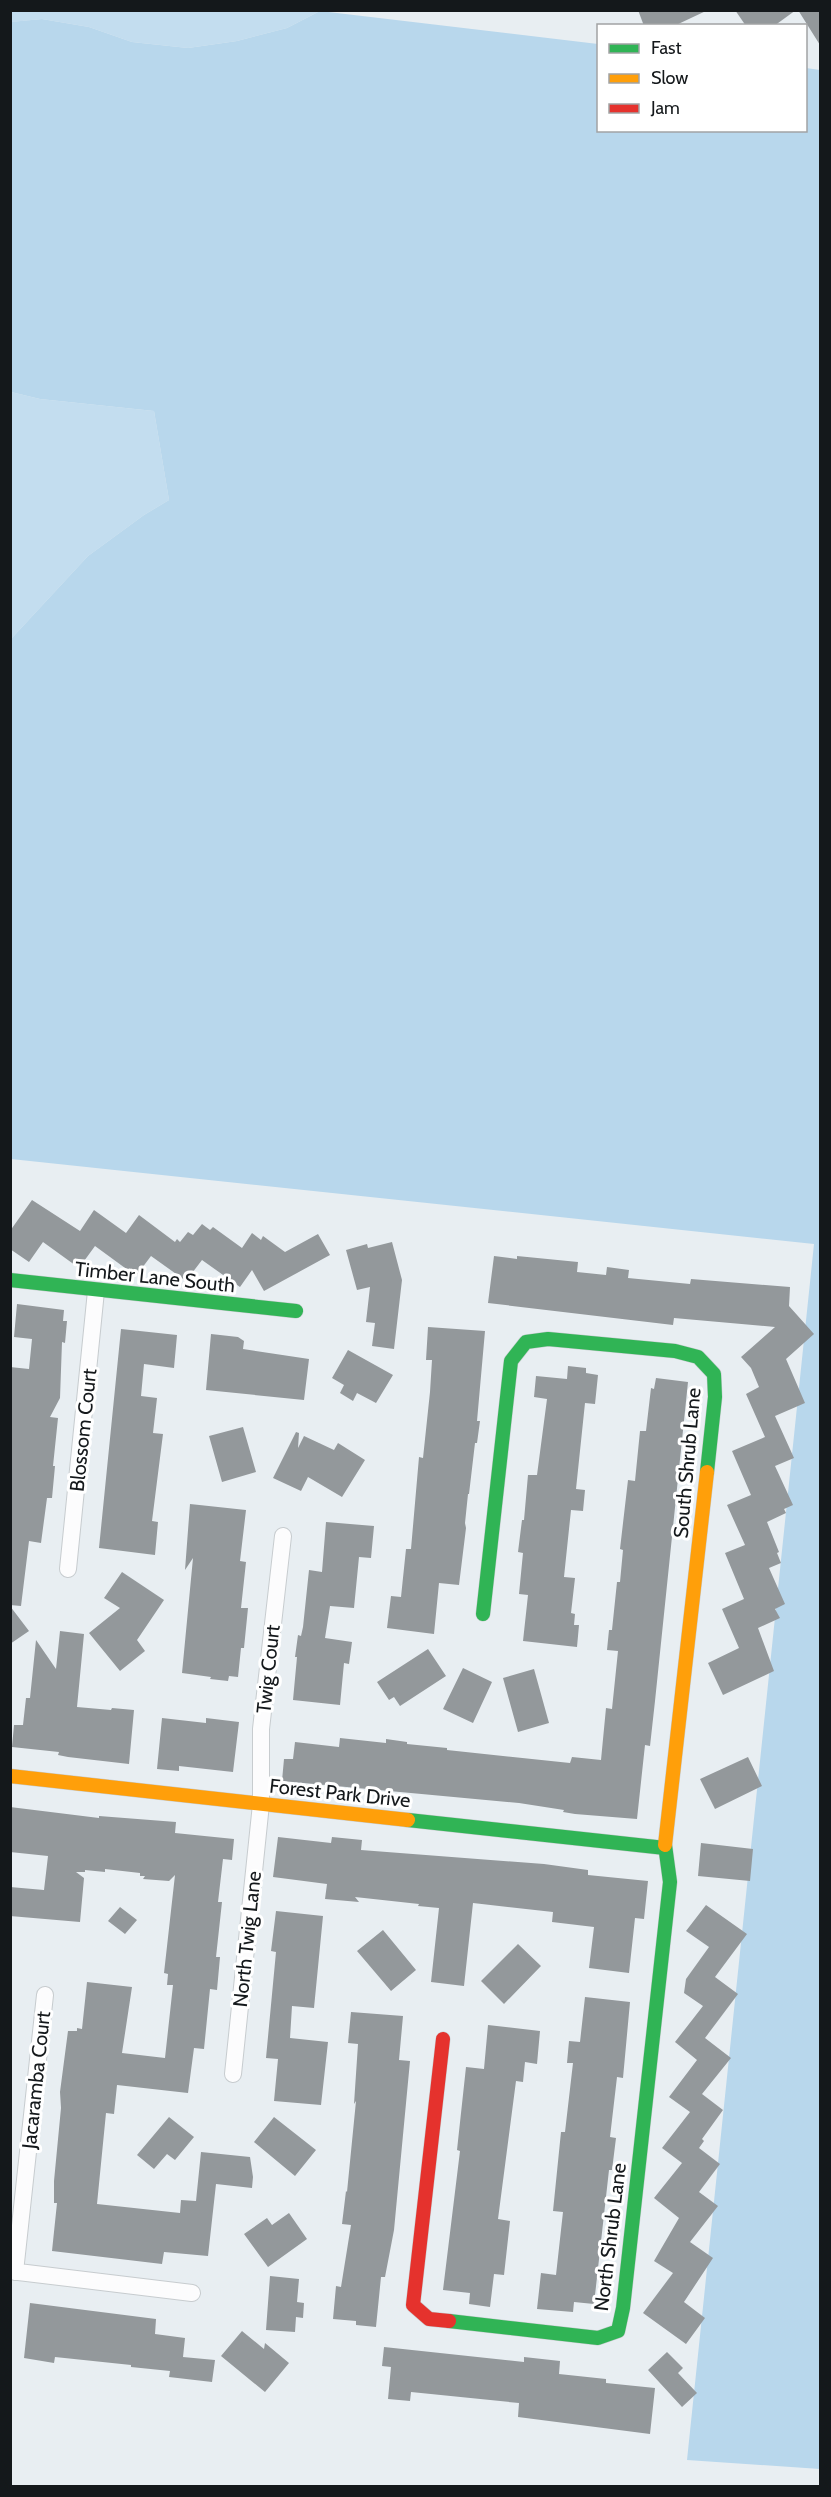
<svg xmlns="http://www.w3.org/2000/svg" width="831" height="2497" viewBox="0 0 831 2497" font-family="Cabin,sans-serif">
	<rect width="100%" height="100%" fill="#e8eef2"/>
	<path fill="#c3ddef" d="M10,11l306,-1 4,1 -33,17 -50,13 -49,7 -56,-6 -43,-15 -47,-8 -31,3z
		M11,392l29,7 114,12 15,89 -25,15 -56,41 -77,83z"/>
	<path fill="#b8d7ec" d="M320,11l278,33v86h208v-62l14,2v2399l-133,-9 127,-1216 -803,-85v-520l77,-83 56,-41 25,-15 -15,-89 -114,-12 -29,-7 -1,-370 32,-3 47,8 43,15 56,6 49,-7 50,-13z"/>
	<path fill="#93989b" d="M638,10h70l-34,16h-30z
		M735,10h61l-22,16h-28z
		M798,10h22v35z
		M32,1200l48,31 14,-21 32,23 13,-18 36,27 2,-3 3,3 8,-10 5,3 9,-11 8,6 3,-3 29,21 10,-15 9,7 2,-4 22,16 33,-18 12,21 -66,36 -12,-21 -12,17 -38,-27 -16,21 -35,-25 -15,20 -41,-30 -16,22 -36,-26 -14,20 -19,-13v-18z
		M392,1242l10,38 -8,69 -22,-3 3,-23 -9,-1 4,-35 -13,3 -11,-40 21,-6 1,4z
		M494,1256l23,3v-3l61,6 -1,10 29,3 1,-8 22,3 -1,8 62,6 1,-5 99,8 -1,19 25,28 -28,25 19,44 -30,13 19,42 -19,8 18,39 -9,4 2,4 -19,9 12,30 -2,1 4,10 -12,5 16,36 -10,5 5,9 -22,10 16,43 -51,24 -15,-32 31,-15 -17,-39 22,-10 -19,-46 20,-8 -18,-40 24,-10 -19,-44 33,-14 -19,-43 13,-7 -8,-19 -10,-11 34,-30 -101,-9 -1,7 -185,-22z
		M17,1304l47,6 -1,11h4l-2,22 -3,-1 -2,56 -10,19 8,1 -5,48h2l-3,32h-5l-6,45 -12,-2 -8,65 -11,-1v-238l19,2 3,-30 -18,-2z
		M428,1327l57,4 -8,90h3l-3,22h-2l-6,51h-1l-3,29 1,5 -7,57 -20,-2 -5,51 -47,-6 4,-32 10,1 5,-48h5l8,-92 4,1 7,-66 2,-32h-6z
		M121,1329l56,6 -3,33 -30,-4 -3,32 16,2 -4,35 10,1 -11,87 6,1 -3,33 -56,-7z
		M211,1334l27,3 6,4 -1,8 66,10 -5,41 -98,-10z
		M348,1350l45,25 -17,28 -19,-10 -4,8 -13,-8 4,-8 -12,-7z
		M568,1366l18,2v5l12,2 -3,29 -10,-1 -9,86 9,1 -2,21 -12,-1 -7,67 11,1 -4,35 4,1 -1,11h5l-2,22 -54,-6 5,-46 -9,-1 4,-41 -5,-1 4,-32h2l4,-45h9l10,-76 -13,-2 2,-21 31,3z
		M656,1378l32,4 -33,319 -5,45 -5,-1 -8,74 -62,-5 -12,-2 1,-2 -45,-7 -237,-22 2,-22h9l2,-17 44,5 1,-9 46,5v-4l21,3v2l40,4v2l123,13 2,-6 29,3 5,-52 6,1 6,-58 -11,-1 2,-20h3l5,-48h3l3,-32 -3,-1 8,-69 7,1 5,-50h6l5,-43 3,1z
		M243,1427l13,45 -34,10 -13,-46z
		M296,1432l3,1 -1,15 6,-12 30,14 4,-7 27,17 -23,37 -34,-20 -7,14 -28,-13z
		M190,1504l56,6 -6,51 6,1 -5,46h7l-4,40h-3l-3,29 -9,-1 -1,5 -18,-2 1,-2 -29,-4 11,-115 -8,12z
		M326,1522l48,4 -3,32 -12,-1 -5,51 -24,-2 -5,32 27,4 -3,22 -5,-1 -4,42 -47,-5 4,-43h-2l3,-22 3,1 2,-9 6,-57 13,2z
		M122,1572l42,28 -27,40 8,11 -25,20 -31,-38 31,-25 -16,-10z
		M10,1606l19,25 -19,13z
		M60,1631l24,3 -7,73 34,3 1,-2 22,2 -5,54 -61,-7 -10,-2 1,-3 -47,-5 2,-22h9l3,-27h4l6,-58 20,29z
		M428,1649l18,27 -46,30 -6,-9 -5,3 -12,-18z
		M463,1668l29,14 -19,41 -30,-14z
		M534,1669l15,54 -31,9 -15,-54z
		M162,1718l44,5v-5l33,4 -6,50 -54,-6v5l-22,-2z
		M748,1757l14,29 -47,23 -15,-30z
		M10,1807l89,11v-2l77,6 -1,11 59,6 -2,21 -9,-1 -5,43h4l-6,55h4l-3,33 -7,-1 -6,60 -10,-1 -6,45 -71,-8 -3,29 -8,-1 -9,91 83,9 1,-13 15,1 5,-49 49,5 3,20 -1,11 -36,-4 -8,72 -44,-4 -2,12 -110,-13 5,-48h-3v-22l7,-73 -1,-16 8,-61h9v-3l5,1 5,-47 45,5 -10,66 43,5 8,-73h-6l1,-11 -4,-1 11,-98 -6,6 -26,-2 2,-3h-5v-3l-35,-4v3l-20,-2v2h-9l8,6 -4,44 -70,-6v-29l34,3 4,-34 -38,-4z
		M278,1837l53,6 1,-6 30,3 -1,10 183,14 44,6v5l60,6 -4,38 -9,-1 -6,55 -40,-5 5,-41 -42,-5 1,-10 -80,-9 -9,83 -33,-4 8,-74 -21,-2 1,-2 -64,-7 4,5 -34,-3 2,-15 -54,-7z
		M701,1843l52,6 -3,32 -52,-5z
		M706,1905l41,29 -32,43 23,17 -33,44 26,20 -29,36 21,16 -21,29 2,2 -5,7 21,16 -21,28 19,14 -28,36 23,16 -29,44 21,16 -19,26 -43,-31 30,-40 -19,-12 25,-43 -25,-20 28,-35 -20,-15 28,-36 -21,-15 28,-37 -22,-18 28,-36 -19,-13 2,-14 23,-32 -23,-16z
		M120,1907l17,13 -12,14 -17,-13z
		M276,1911l47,5 -9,92 -22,-2 -2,32 38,4 -7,63 -47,-4 4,-42 -12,-1 10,-106 -5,-1z
		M383,1930l33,40 -25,21 -34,-40z
		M518,1944l23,22 -37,38 -23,-23z
		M585,1997l45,5 -7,76 -6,-1 -7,60 6,1 -4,32h-3l-15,134 -20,-2 -1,10 -36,-3 4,-36 15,2 7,-63 -10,-1 8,-79h4l8,-69h-6l2,-22 11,1z
		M351,2012l52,4 -4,44 11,1 -16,169 -9,47h-4l-5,50 -20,-2v-4l-23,-2 3,-33 5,1 10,-62 -9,-1 4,-33 1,1 9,-91 -2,3 4,-60 -10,-1z
		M488,2025l52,6 -3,33 -12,-2 -2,20 -7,-1 -18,138 12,2 -6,54 -10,-1 -4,33 -21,-3 1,-11 -27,-3 17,-139 -3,-1 9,-83 18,2z
		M169,2117l25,20 -19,23 -8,-6 -13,15 -17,-14z
		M274,2117l42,33 -21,26 -41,-34z
		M289,2213l18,26 -39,28 -24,-33 23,-16 5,7z
		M270,2276l29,3 -2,23 7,1 -1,15 -7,-1 -1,15 -29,-2z
		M30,2303l126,16 -1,15 30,4 -2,19 32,3 -3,22 -43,-5 1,-6 -39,-4v-2l-76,-8 -1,6 -30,-5z
		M242,2331l22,18 1,-6 24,20 -24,29 -44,-36z
		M384,2347l140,15v-5l36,4 -1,13 47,5v4l49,5 -5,46 -132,-17 1,-14 -108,-11 -1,9 -22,-2 3,-32 -9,-1z
		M667,2352l16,16 -5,5 19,20 -15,14 -34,-37z"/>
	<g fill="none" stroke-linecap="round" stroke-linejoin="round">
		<g stroke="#c7cccf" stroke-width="18">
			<path id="street" d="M68,1569l28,-278
				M233,2074l28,-270v-75l22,-193
				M10,2271l182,22
				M15,2272l30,-277"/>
		</g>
		<g stroke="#c7cccf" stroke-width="15">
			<path id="fast" d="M10,1280l286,31
				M483,1614l28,-253 15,-19 22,-3 127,12 23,6 16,17 1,23 -8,75
				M408,1820l257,28
				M449,2321l149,17 20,-7 5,-23 47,-426 -5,-37"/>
		</g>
		<g stroke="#c7cccf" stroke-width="15">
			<path id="slow" d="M10,1776l398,44
				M665,1845l42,-373"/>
		</g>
		<g stroke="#c7cccf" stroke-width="15">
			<path id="jam" d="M443,2039l-30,266 16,14 20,2"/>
		</g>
		<use href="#street" stroke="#fcfcfd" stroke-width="16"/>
		<use href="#fast" stroke="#30b455" stroke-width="14"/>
		<use href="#slow" stroke="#ff9f0a" stroke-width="14"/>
		<use href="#jam" stroke="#e5322d" stroke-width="14"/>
	</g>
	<g text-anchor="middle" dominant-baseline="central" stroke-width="6" stroke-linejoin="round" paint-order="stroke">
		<g font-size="20" fill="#14181b" stroke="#fff">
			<text transform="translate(155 1277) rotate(6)">Timber Lane South</text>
			<text transform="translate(83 1430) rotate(-84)">Blossom Court</text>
			<text transform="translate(687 1463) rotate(-85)">South Shrub Lane</text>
			<text transform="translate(268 1669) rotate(-84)">Twig Court</text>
			<text transform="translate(340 1793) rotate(6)">Forest Park Drive</text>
			<text transform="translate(247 1939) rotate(-84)">North Twig Lane</text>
			<text transform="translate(36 2080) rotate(-84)">Jacaramba Court</text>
			<text transform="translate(610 2237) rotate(-83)">North Shrub Lane</text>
		</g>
	</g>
	<rect width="831" height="2497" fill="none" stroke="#14181b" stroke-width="24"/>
	<rect x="597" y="24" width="210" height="108" fill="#ffffff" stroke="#a1a3a4" stroke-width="1.5"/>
	<rect x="609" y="44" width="30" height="9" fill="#30b455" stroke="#a1a3a4" stroke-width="1.5"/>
	<text x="651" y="54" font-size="18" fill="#14181b">Fast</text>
	<rect x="609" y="74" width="30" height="9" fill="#ff9f0a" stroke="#a1a3a4" stroke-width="1.5"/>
	<text x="651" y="84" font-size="18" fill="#14181b">Slow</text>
	<rect x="609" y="104" width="30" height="9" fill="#e5322d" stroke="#a1a3a4" stroke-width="1.5"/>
	<text x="651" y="114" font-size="18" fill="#14181b">Jam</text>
</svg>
